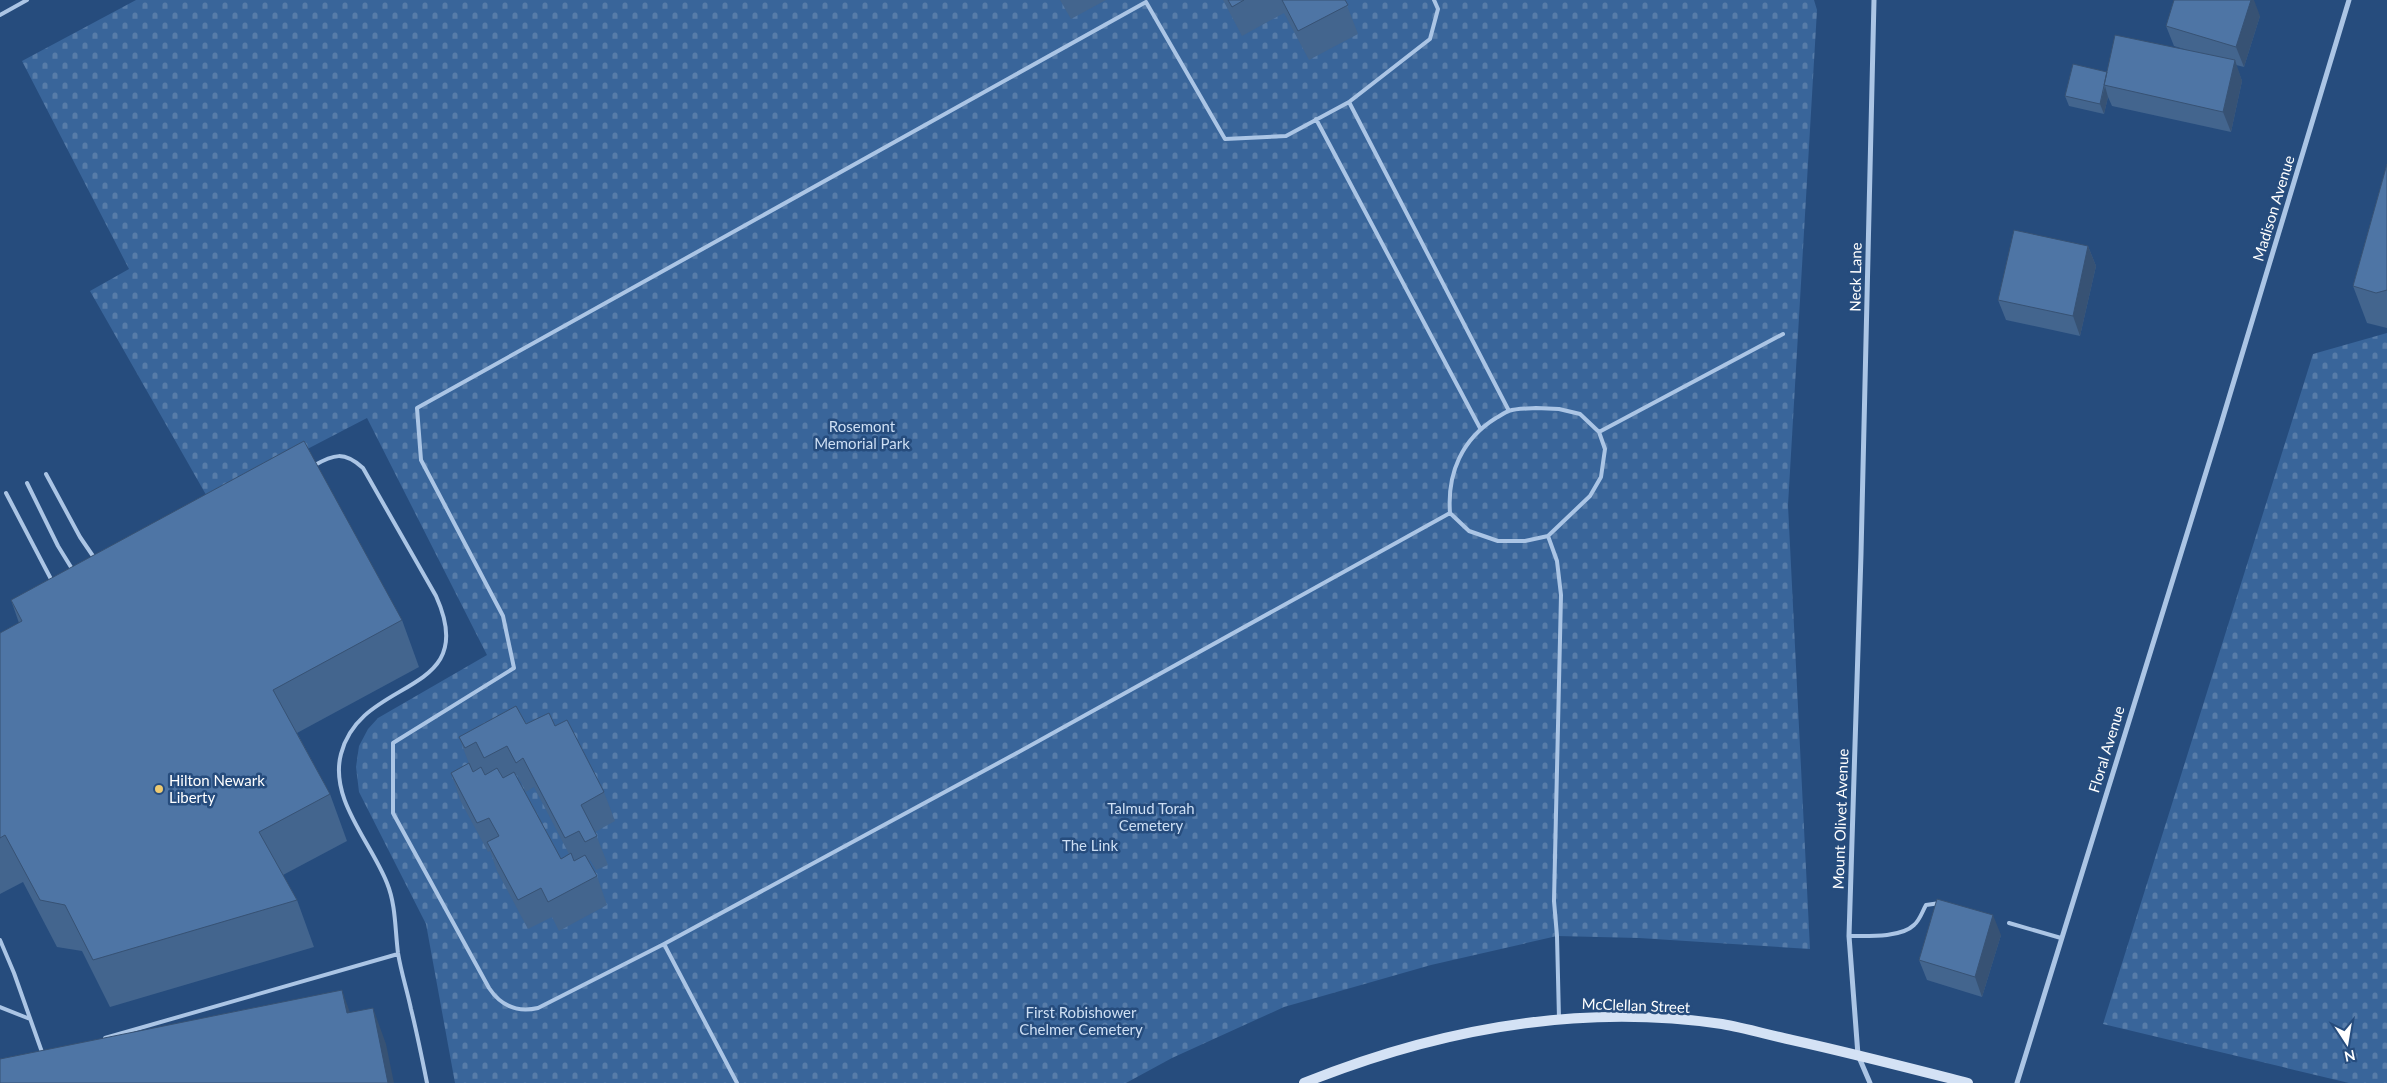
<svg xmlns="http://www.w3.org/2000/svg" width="2387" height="1083" viewBox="0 0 2387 1083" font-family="Lato,sans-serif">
	<defs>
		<pattern id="cemetery-stones" width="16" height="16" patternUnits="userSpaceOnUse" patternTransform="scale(1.25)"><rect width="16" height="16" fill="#39659a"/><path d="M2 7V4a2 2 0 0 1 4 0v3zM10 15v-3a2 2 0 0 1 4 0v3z" fill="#577ca9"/></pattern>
	</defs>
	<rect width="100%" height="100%" fill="#264c7d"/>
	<path fill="url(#cemetery-stones)" d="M136,0h1678l3,10 -29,495 22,444 -171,-11 -82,-2 -126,29 -147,42 -112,51 -46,25h-671l-29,-159 -67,-132 -3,-25 3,-21 9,-17 10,-11 109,-63 -120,-237 -158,82 -119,-209 39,-22 -107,-208z
		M2387,333v750h-38l-246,-59 210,-670z"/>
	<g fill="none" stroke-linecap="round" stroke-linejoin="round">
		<path stroke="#abc5e5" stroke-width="4" d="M1434,0l4,9 -8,30 -81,63 160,309
			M0,15l27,-15
			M1316,119l164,309
			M1536,408l23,1 21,5 19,18 6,17 -4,28 -11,19 -42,40 -23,5h-27l-29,-10 -19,-18c-3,-40 12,-74 46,-95 4,-2 9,-6 13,-7 8,-3 19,-2 27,-3z
			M1599,432l184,-98
			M313,466c21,-12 31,-15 50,2l73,128c46,102 -75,79 -95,158 -12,45 30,88 46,129 9,22 8,47 11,70 3,19 9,37 13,56 6,24 11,49 16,74
			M46,474l34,63 15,22
			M27,483l31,63 16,26
			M6,493l46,88
			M1548,536l9,25 4,34 -7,306 3,35 2,82
			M2009,923l52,15
			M1849,936c17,0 52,2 65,-11 6,-5 8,-13 12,-20l14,-2
			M0,940l14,33 29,82
			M664,944l351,-190 435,-241
			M0,1007l30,12
			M105,1038l293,-84
			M737,1083l-73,-139 -126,64c-21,5 -37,-2 -49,-20l-96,-175v-70l121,-75 -11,-52 -82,-156 -4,-52 729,-406 79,137 61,-3 63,-34"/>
		<path stroke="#abc5e5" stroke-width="5" d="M1870,1083l-12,-28 -9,-119 12,-382 13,-554
			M2017,1083l204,-659 128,-424"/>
		<path stroke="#d4e2f5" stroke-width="10" d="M1304,1083c134,-54 274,-80 418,-59 23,4 47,11 70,16 59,13 117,28 176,43"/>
	</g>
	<path fill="#43658e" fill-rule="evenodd" d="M1060,0h46l-35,19z
		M1223,0h122l13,34 -49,26 -25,-47 -42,23z
		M2260,16l-16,51 -8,-2 6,16 -11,51 -119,-26 -4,-9 -4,17 -35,-8 -4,-10 42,-24 80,-22 -13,-4 -8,-20z
		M2387,164v164l-20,-5 -14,-37z
		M2088,246l8,20 -16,70 -74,-16 -8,-20z
		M11,600l391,20 17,47 -122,66 33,61 17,47 -64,34 14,25 17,47 -204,60 -28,-56 -25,-4 -34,-65 -23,12v-261l19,-10z
		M526,724l29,2 49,66 11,29 -20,11 13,33 -12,5 -6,-10 -2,1 9,15 10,29 -48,26 -7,-14 -24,12 -31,-58 -7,-20 -2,1 -27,-50 -10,-29 18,-9 -10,-27zM516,775h1l9,17 8,-5 35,67 -8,5z
		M2001,935l-19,62 -55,-17 -8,-20z"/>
	<path fill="#375274" d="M2251,0h3l6,16 -16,51 -8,-20z
		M2235,60l7,21 -11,51 -8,-20z
		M2105,86l3,11 -4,17 -4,-10z
		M2088,246l8,20 -16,70 -7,-20z
		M1993,915l8,20 -19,62 -7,-20z
		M342,990l13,37 -8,-14z
		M373,1008l13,36 8,39h-6z"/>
	<path fill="#4e75a5" stroke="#375274" d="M1228,0h16l-12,7z
		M1282,0h63l3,5 -50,26z
		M2174,0h77l-15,47 -70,-21z
		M2115,35l120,25 -12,52 -119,-27z
		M2073,64l34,8 -7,32 -35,-8z
		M2387,164v126l-11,3 -23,-7z
		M2014,230l74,16 -15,70 -75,-16z
		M304,441l98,179 -129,70 57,104 -71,38 38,68 -204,60 -28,-55 -25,-5 -35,-65 -5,3v-205l22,-12 -11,-21z
		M516,706l10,18 23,-11 6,13 12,-6 37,72 -23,13 16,31 -12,6 -6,-11 -14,7 -42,-80 -7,5 -9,-17 -23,12 -8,-16 -11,6 -6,-11z
		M469,763l4,9 8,-5 4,8 12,-7 6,10 11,-6 47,87 10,-6 3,8 11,-6 12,21 -49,26 -7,-14 -23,12 -31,-58 12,-6 -10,-18 -12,5 -26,-50z
		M1937,899l56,16 -18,62 -56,-17z
		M342,990l5,23 26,-5 15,75h-388v-24z"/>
	<circle fill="#eeca70" stroke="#264c7d" stroke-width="2" cx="159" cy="789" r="5"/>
	<g text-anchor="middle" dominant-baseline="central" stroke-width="5" stroke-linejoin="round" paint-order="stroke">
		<g font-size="15" fill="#fff" stroke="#264c7d">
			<text transform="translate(2273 208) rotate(-73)">Madison Avenue</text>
			<text transform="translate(1855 277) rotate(-89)">Neck Lane</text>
			<text transform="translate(2106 749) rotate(-73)">Floral Avenue</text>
			<text transform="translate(1840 819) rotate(-88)">Mount Olivet Avenue</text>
			<text transform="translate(1636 1005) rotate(2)">McClellan Street</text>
		</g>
		<g font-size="15" fill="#cedff4" stroke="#264c7d">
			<text x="862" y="426">Rosemont<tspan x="862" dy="17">Memorial Park</tspan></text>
			<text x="1151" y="808">Talmud Torah<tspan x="1151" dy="17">Cemetery</tspan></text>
			<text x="1090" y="845">The Link</text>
			<text x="1081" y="1012">First Robishower<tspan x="1081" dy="17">Chelmer Cemetery</tspan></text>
		</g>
		<g font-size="15" fill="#fff" stroke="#264c7d" text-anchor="start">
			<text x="169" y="780">Hilton Newark<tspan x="169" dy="17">Liberty</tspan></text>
		</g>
	</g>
	<g transform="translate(2347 1043) rotate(168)" stroke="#264c7d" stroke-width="4" paint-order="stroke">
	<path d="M0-4L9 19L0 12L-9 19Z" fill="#ffffff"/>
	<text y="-8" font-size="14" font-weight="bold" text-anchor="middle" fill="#ffffff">N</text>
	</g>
</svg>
